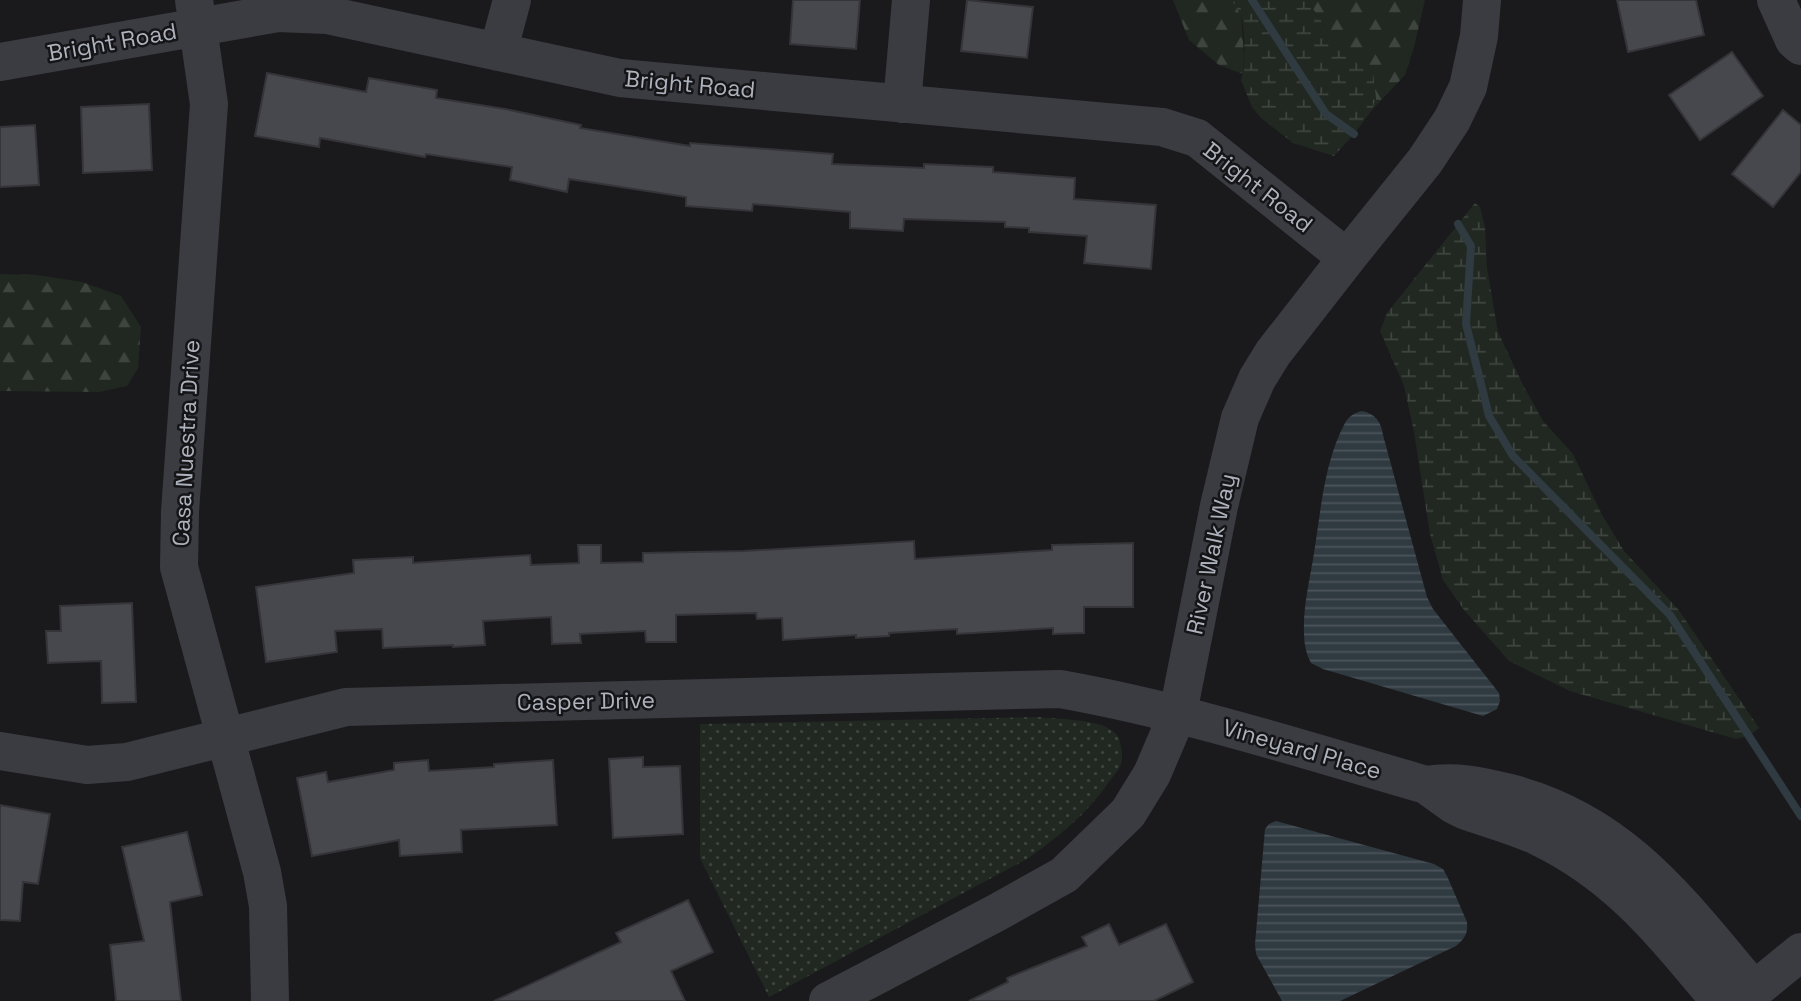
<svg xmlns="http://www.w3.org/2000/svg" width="1801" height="1001" viewBox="0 0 1801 1001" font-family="'Space Grotesk',sans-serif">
	<defs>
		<pattern id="forest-firs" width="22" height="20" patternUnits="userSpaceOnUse" patternTransform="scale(1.75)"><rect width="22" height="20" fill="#202821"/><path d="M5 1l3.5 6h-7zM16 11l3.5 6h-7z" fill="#3e453f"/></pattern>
		<pattern id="wetland-marsh" width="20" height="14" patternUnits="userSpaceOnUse" patternTransform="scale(1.75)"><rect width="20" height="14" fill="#202821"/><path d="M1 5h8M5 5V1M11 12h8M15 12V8" fill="none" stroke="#3e453f"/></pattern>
		<pattern id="park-dots" width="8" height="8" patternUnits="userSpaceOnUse" patternTransform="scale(1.75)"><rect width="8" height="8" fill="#202821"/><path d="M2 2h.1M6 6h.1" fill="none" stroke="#3e453f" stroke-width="1.8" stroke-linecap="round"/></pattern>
		<pattern id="water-rules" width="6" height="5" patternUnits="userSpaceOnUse" patternTransform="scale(1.75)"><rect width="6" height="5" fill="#303a41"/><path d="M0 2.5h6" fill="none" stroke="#4b545a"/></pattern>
	</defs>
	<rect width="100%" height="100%" fill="#1a1a1d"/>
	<path fill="url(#forest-firs)" d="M1173,0h59l9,15 3,40 -1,19 -24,-9 -30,-25z
		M1309,0h116l-11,47 -9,28 -33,35 4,-12 -32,-53 -14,-11 -17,-25z
		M0,274l37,1 45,7 39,14 20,31 -3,41 -11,18 -28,6 -99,-1z"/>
	<path fill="url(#wetland-marsh)" d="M1232,0h77l4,9 17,25 37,26 6,13 3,25 -4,12 -18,24 -20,22 -41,-13 -32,-25 -9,-11 -11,-27c5,-12 4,-51 0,-65 -2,-5 -7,-10 -9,-15z
		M1475,203l5,4 5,20 2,41 11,64 25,53 20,36 30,33 28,59 23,38 54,58 81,119 -10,8 -13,3 -166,-48 -61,-30 -45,-51 -21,-30 -13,-46 -16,-102 -10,-46 -24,-55 7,-18z"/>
	<path fill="url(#park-dots)" d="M1037,717c19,2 59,2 74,13 5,3 8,7 9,13 2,6 3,14 1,21 -2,6 -8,12 -12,18 -22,32 -51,55 -82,77l-258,138 -69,-139v-134z"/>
	<path fill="url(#water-rules)" d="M1362,411c14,3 19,11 21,24l44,162 6,12 66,84 1,8 -3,8 -14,7 -160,-47 -12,-6c-5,-10 -7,-19 -7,-31 -1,-26 6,-53 10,-79 7,-43 10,-91 31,-130 4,-7 9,-10 17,-12z
		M1276,821l158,43 9,5 4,7 20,46c1,12 -2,16 -11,24l-116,55h-58l-26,-47 -1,-10 10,-115 4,-5z"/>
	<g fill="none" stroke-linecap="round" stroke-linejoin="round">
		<path stroke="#303a41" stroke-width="8" d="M1252,0l74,114 28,20
			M1458,224l13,22 -5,78 23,92 24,40 157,159 131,201"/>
	</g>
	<path fill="#47484d" stroke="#343439" stroke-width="2" d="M793,0h67l-4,49 -66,-5z
		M967,0l66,7 -6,51 -66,-7z
		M1617,0h79l8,35 -76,17z
		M1732,52l31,44 -63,44 -31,-45z
		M267,73l99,19 3,-14 68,12 -1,8 69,11 76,16 -1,3 110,18v-3l143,11 -1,10 92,4v-4l69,3v5l82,6 -1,21 82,6 -5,64 -67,-6 3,-27 -58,-4v-4l-24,-1v-5l-101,-3 -1,12 -53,-3v-16l-97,-8 -1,7 -66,-5v-9l-117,-18 -2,13 -57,-12 2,-13 -86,-13 -1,3 -105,-19 -1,9 -64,-11z
		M149,104l3,66 -69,3 -2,-66z
		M1783,110l18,15v47l-28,35 -41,-33z
		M35,125l4,60 -39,2v-60z
		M914,541l1,18 137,-9v-5l81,-2v64h-49v26l-31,1v-6l-96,6v-5l-68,4v3l-33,2v-3l-73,5 -1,-22 -25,1 -1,-6 -80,2v27h-30l-1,-11 -65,3 1,9 -29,1 -1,-27 -68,4 2,24 -32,2v-2l-70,3 -1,-19 -47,2 2,21 -71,10 -10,-75 98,-14 -1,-13 60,-3v6l117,-8 1,10 48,-2 -1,-18h23v18l42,-1v-9l100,-2z
		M132,603l4,99 -34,1 -1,-42 -53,2 -2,-32h15l-1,-25z
		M643,757v10l37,-1 3,68 -70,4 -4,-79z
		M428,760l1,11 65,-4v-3l59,-4 4,65 -96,5 1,22 -62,4 -1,-16 -87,16 -15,-78 29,-6 2,10 66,-12v-7z
		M0,805l50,9 -12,70 -15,-2 -3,39 -20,-1z
		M187,832l15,63 -32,7 11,99h-65l-6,-56 34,-4 -22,-94z
		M688,900l25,52 -42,19 14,30h-191l127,-59 -5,-9z
		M1109,924l10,21 47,-21 27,58 -39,19h-185l39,-19 -1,-4 80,-32 -5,-9z"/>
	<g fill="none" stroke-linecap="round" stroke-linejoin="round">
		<path stroke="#3b3c42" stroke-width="38" d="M194,0l15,104 -29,408 -1,55 83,305 6,34 2,95
			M1776,0l18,40 7,6
			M498,52l14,-52
			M0,62l278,-49 49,2 293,63 542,49 35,11 150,120
			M902,104l9,-104
			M0,751l87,14 40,-3 219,-55 714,-18c124,22 245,61 366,96l28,20 10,5c25,9 52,16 75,27 81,39 125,98 181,164
			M1426,785c29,-5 56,1 84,8 115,30 172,112 244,197
			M828,1001l168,-88 68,-38 64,-62 24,-39 26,-61 41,-207 21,-88 17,-39 16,-26 74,-95 78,-97 27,-41 16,-33 11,-51 3,-36
			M1741,1001l60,-49"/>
	</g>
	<g text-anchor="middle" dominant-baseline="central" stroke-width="5" stroke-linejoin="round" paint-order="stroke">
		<g font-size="23" fill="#adb2bc" stroke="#151518">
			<text transform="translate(112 42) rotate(-10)">Bright Road</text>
			<text transform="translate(690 84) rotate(5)">Bright Road</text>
			<text transform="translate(1258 187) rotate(38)">Bright Road</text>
			<text transform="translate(186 443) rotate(-87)">Casa Nuestra Drive</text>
			<text transform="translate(1211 554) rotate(-78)">River Walk Way</text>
			<text transform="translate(586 701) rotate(-1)">Casper Drive</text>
			<text transform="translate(1302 749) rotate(16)">Vineyard Place</text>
		</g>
	</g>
</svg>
